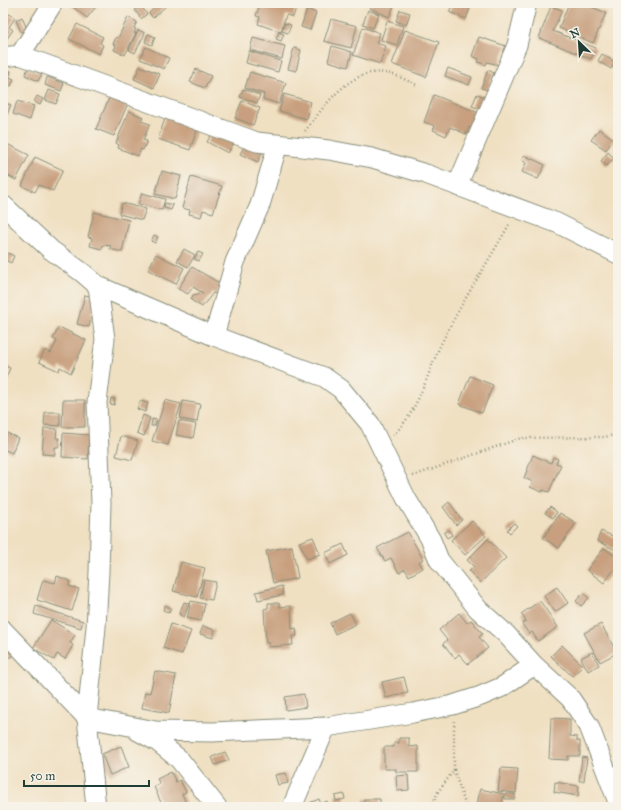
<svg xmlns="http://www.w3.org/2000/svg" width="621" height="810" viewBox="0 0 621 810" font-family="'IM FELL Great Primer',serif">
	<rect width="100%" height="100%" fill="#f7f3e8"/>
	<filter id="ink" filterUnits="userSpaceOnUse"><feTurbulence type="fractalNoise" baseFrequency=".025" numOctaves="2"/><feDisplacementMap in="SourceGraphic" scale="8" xChannelSelector="R" yChannelSelector="G"/><feConvolveMatrix kernelMatrix="1 2 1 2 8 2 1 2 1" color-interpolation-filters="sRGB"/></filter>
	<filter id="wash" filterUnits="userSpaceOnUse"><feTurbulence type="fractalNoise" baseFrequency=".012" numOctaves="4" result="noise"/><feDisplacementMap in="SourceGraphic" scale="16" xChannelSelector="R" yChannelSelector="G"/><feGaussianBlur stdDeviation="0.9" result="paint"/><feColorMatrix in="noise" values="0 0 0 0 0 0 0 0 0 0 0 0 0 0 0 0 0 1.4 0 .05"/><feComposite in="paint" operator="in"/></filter>
	<g filter="url(#wash)">
		<rect width="100%" height="100%" fill="#f0e0c2"/>
		<g id="blocks">
			<path fill="#c8a07f" d="M68,3h31l-12,15z
				M159,3h10l-16,15 -4,-5z
				M264,3h25l8,2 -4,12 -7,-2 -5,17 -23,-8 2,-7 -4,-1 4,-12 3,1z
				M372,3h22l1,1 -6,13 -19,-9z
				M453,3h19l-6,16 -17,-7z
				M569,3h13l24,10 -13,30 -34,-15z
				M141,6l6,8 -6,5 -6,-9z
				M551,6l11,4 -9,21 43,17 -5,11 -52,-21z
				M307,9l9,4 -6,17 -9,-3z
				M3,10l12,8 -6,9 4,3 -7,10 -3,-2z
				M368,10l11,4 -6,14 -10,-4z
				M400,10l10,3 -4,12 -10,-4z
				M22,17l5,12 -6,3 -5,-12z
				M128,17l9,5 -3,6 2,1 -2,4h2l-11,22 -11,-5 2,-5 -3,-1 3,-7 2,1z
				M331,19l26,7 -6,22 -27,-7z
				M387,21l16,5 -6,19 -16,-5z
				M285,23l6,2 -3,8 -6,-2z
				M77,24l26,13 -3,6 3,2 -4,9 -30,-15z
				M363,27l17,6 -4,10 10,3 -6,18 -27,-9z
				M138,30l7,3 -10,20 -6,-3z
				M405,30l34,12 -13,35 -34,-13z
				M279,32l5,2 -3,7 -5,-2z
				M148,34l7,3 -3,8 -7,-3z
				M479,37l27,9 -7,19 -12,-3 -1,3 -8,-3 1,-3 -7,-3z
				M253,38l32,8 -3,13 -32,-9z
				M332,46l20,6 -4,15 -20,-6z
				M146,47l23,11 -5,11 -24,-10z
				M294,48l7,2 -5,21 -8,-2z
				M249,51l32,10 -3,11 -32,-9z
				M602,54l13,8 -4,7 -13,-8z
				M140,66l20,8 -6,14 -20,-9z
				M28,68l14,6 -4,7 -13,-6z
				M448,68l24,9 -3,8 -24,-9z
				M3,69l8,2 -2,6 5,2 -3,7 -8,-2z
				M196,69l15,7 -6,12 -15,-6z
				M488,70l6,3 -6,17 -7,-2z
				M250,72l36,11 -7,21 -16,-5 1,-5 -19,-6z
				M47,77l17,6 -3,8 -16,-6z
				M243,89l17,6 -3,8 -17,-6z
				M49,90l11,4 -4,10 -11,-4z
				M284,94l27,8 -4,17 -28,-8z
				M477,94l8,3 -5,12 -8,-3z
				M434,95l50,20 -6,15 -9,-3 -3,7 -16,-7 -4,9 -13,-6 2,-4 -11,-4z
				M37,96l6,3 -3,6 -6,-3z
				M110,96l18,7 -14,33 -18,-7z
				M17,101l17,5 -4,14 -17,-6z
				M242,101l18,7 -7,17 -18,-7z
				M3,102l8,3 -8,20z
				M129,111l14,6 -2,4 9,3 -7,16 4,1 -4,9 -2,-1 -3,7 -20,-8 1,-3 -3,-2z
				M166,116l32,11 -8,23 -32,-11z
				M214,129l21,12 -7,12 -21,-11z
				M599,129l15,10 -8,11 -15,-10z
				M247,141l17,8 -6,13 -18,-8z
				M5,143l24,12 -13,25 -13,-7v-28z
				M608,152l6,6 -7,8 -6,-5z
				M524,155l21,10 -7,14 -16,-7 4,-9 -4,-3z
				M35,157l28,13 -10,21 -14,-6 -4,7 -13,-6z
				M162,171l19,5 -6,23 -20,-5z
				M191,177l31,9 -9,27 -10,-3 -2,7 -12,-3 1,-4 -8,-2z
				M142,193l23,6 -3,11 -24,-6z
				M122,203l24,6 -4,11 -23,-6z
				M165,203l8,2 -2,5 -7,-2z
				M94,212l35,8 -7,32 -12,-3 1,-3 -8,-1 -1,4 -12,-3 2,-8 -4,-1z
				M154,235l4,2 -3,6 -4,-2z
				M184,249l11,6 -7,12 -11,-6z
				M3,251l11,5 -3,7 -8,-4z
				M198,252l5,2 -4,7 -5,-2z
				M156,254l28,14 -8,16 -28,-14z
				M192,267l29,17 -4,10 -4,-1 -11,14 -11,-7 2,-5 10,-2 -10,-6 -5,7 -10,-5z
				M85,295l11,3 -7,29 -12,-3z
				M59,327l27,13 -15,33 -11,-6 -1,4 -20,-9 6,-12 6,3 6,-12 -4,-2z
				M3,365l7,3 -7,17z
				M470,376l23,9 -11,28 -23,-9z
				M111,398l4,1 -1,6 -4,-1z
				M63,400h22v27h-23z
				M165,400l16,4 -13,41 -16,-4z
				M140,401l8,2 -3,9 -8,-3z
				M183,401l17,3 -3,18 -17,-3z
				M45,412h15v14l-16,-1z
				M143,415l7,3 -6,18 -7,-3z
				M152,419l5,1 -2,6h-4z
				M179,421l17,3 -3,14 -17,-3z
				M44,428l13,1 -1,9h3v9h-4v8l-13,-1z
				M3,431l15,7 -6,15 -9,-4z
				M63,433l26,2 -1,24 -26,-2z
				M121,436l17,5 -6,19 -16,-4z
				M533,455l18,8 2,-6 5,2 -2,4 5,2 -12,27 -6,-2 -1,2 -12,-5 3,-5 -9,-4z
				M449,502l13,18 -6,5 -13,-18z
				M550,507l7,5 -4,6 -8,-5z
				M560,513l16,10 -17,25 -16,-10z
				M472,521l14,15 -21,19 -14,-15z
				M514,523l3,3 -7,7 -3,-3z
				M449,530l3,5 -5,3 -3,-5z
				M601,531l16,7 1,-2v15l-21,-10z
				M408,532l15,27 -4,3 4,6 -14,8 -4,-7 -6,4 -8,-15 -6,3 -8,-13z
				M313,537l7,17 -13,5 -8,-17z
				M488,539l18,19 -26,25 -11,-12 5,-4 -7,-7z
				M343,544l5,11 -18,9 -5,-11z
				M292,546l6,32 -25,5 -7,-32z
				M604,548l14,10v6l-14,19 -17,-13z
				M181,562l24,6 -8,29 -24,-6z
				M57,576l13,5 -1,5 10,3 -7,22 -35,-11 6,-20 12,3z
				M204,580l12,2 -4,18 -12,-2z
				M282,586l1,9 -25,5 -2,-8z
				M557,587l11,16 -13,9 -11,-16z
				M583,593l6,5 -8,8 -5,-5z
				M191,601l14,3 -4,17 -14,-3z
				M540,601l18,26 -20,14 -6,-9 -3,2 -7,-10 4,-3 -5,-7z
				M184,602l5,2 -5,13 -5,-3z
				M268,603h11l1,4 11,-1 1,23 4,-1 1,8h-5l1,9 -24,2v-4h-3l-2,-34 4,-1z
				M165,605l6,3 -2,5 -6,-3z
				M36,606l47,15 -2,7 -47,-14z
				M350,613l6,11 -21,10 -5,-11z
				M459,613l8,10 4,-3 12,14 -4,3 9,11 -20,16 -9,-10 -4,4 -12,-14 4,-4 -8,-10z
				M51,620l24,15 -5,8 3,2 -8,14 -8,-5 -3,6 -21,-12z
				M171,624l20,7 -9,23 -19,-6z
				M601,624l16,29 -17,9 -16,-29z
				M203,626l12,4 -2,8 -13,-4z
				M3,639l14,10 -6,9 -8,-6z
				M562,645l21,21 -11,10 -21,-20z
				M592,652l7,13 -11,6 -7,-13z
				M155,671l21,4 -7,38 -27,-5 3,-16 5,1z
				M404,677l4,16 -22,5 -4,-16z
				M304,694l2,13 -20,3 -1,-13z
				M551,718l19,1v17l7,1v4h3v15h-12v4l-19,-1z
				M399,738h10v9l9,-1v26h-22v-3h-12v-22h10v-4h5z
				M121,746l8,21 -19,8 -8,-21z
				M225,752l4,8 -14,5 -3,-8z
				M582,757l5,1 -3,23h-5z
				M501,768l17,1 -2,24 -18,-2z
				M171,772l5,10 4,-2 6,12 -4,2 4,9 -8,4h-15l-9,-20 6,-3 -3,-5z
				M286,773l2,10 -10,2 -3,-10z
				M408,775l1,15 -12,1 -1,-15z
				M555,782l24,4 -1,10 -24,-4z
				M480,789l24,5 -2,13 -25,-2z
				M344,794l1,5 -9,2 -1,-5z
				M505,794h10v5h-10z
				M319,799l2,5 6,-3 2,6h-20l-2,-3z
				M364,799h16v8h-16z"/>
		</g>
	</g>
	<g filter="url(#ink)">
		<use href="#blocks" fill-opacity="0" stroke="#888e7b" stroke-width="1"/>
		<g fill="none" stroke-linecap="round" stroke-linejoin="round">
			<g stroke="#888e7b" stroke-width="21">
				<path id="street" d="M20,55l33,-52
					M3,57l17,-2 237,87 72,8 43,8 54,16 131,49 61,31
					M457,186l60,-141 10,-42
					M3,205l48,45 32,23 15,13 116,50 110,41 17,12 29,35 36,74 25,42 8,20 39,49 28,25 28,31 36,33 19,28 29,76
					M214,336l21,-74 25,-57 18,-61
					M3,630l84,88 69,13 56,1 114,-5 87,-14 40,-8 28,-9 21,-9 32,-22
					M138,731l20,11 21,17 38,48
					M96,807l-9,-89 9,-91 3,-55 2,-69 -4,-101 8,-63 -7,-53
					M292,807l34,-80"/>
			</g>
			<path stroke="#888e7b" stroke-width="2.5" stroke-dasharray="1 3" stroke-linecap="butt" d="M305,131c19,-24 45,-64 80,-58 11,1 22,8 32,12
				M393,435c27,-25 34,-63 50,-95 20,-40 45,-78 67,-117
				M413,476l108,-38 83,-1 14,-3
				M454,770l12,37
				M431,807l7,-15 16,-22v-49"/>
			<use href="#street" stroke="#fff" stroke-width="19"/>
		</g>
	</g>
	<rect width="621" height="810" fill="none" stroke="#f7f3e8" stroke-width="16"/>
	<g transform="translate(579 42) rotate(335)" stroke="#f7f3e8" stroke-width="3" paint-order="stroke">
	<path d="M0-3L7 15L0 10L-7 15Z" fill="#1f3d34"/>
	<text y="-6" font-size="11" font-weight="bold" text-anchor="middle" fill="#1f3d34">N</text>
	</g>
	<path d="M24 780v6h125v-6" fill="none" stroke="#1f3d34" stroke-width="2"/>
	<text x="30" y="780" font-size="12" fill="#1f3d34" stroke="#f7f3e8" stroke-width="3" paint-order="stroke">50 m</text>
</svg>
